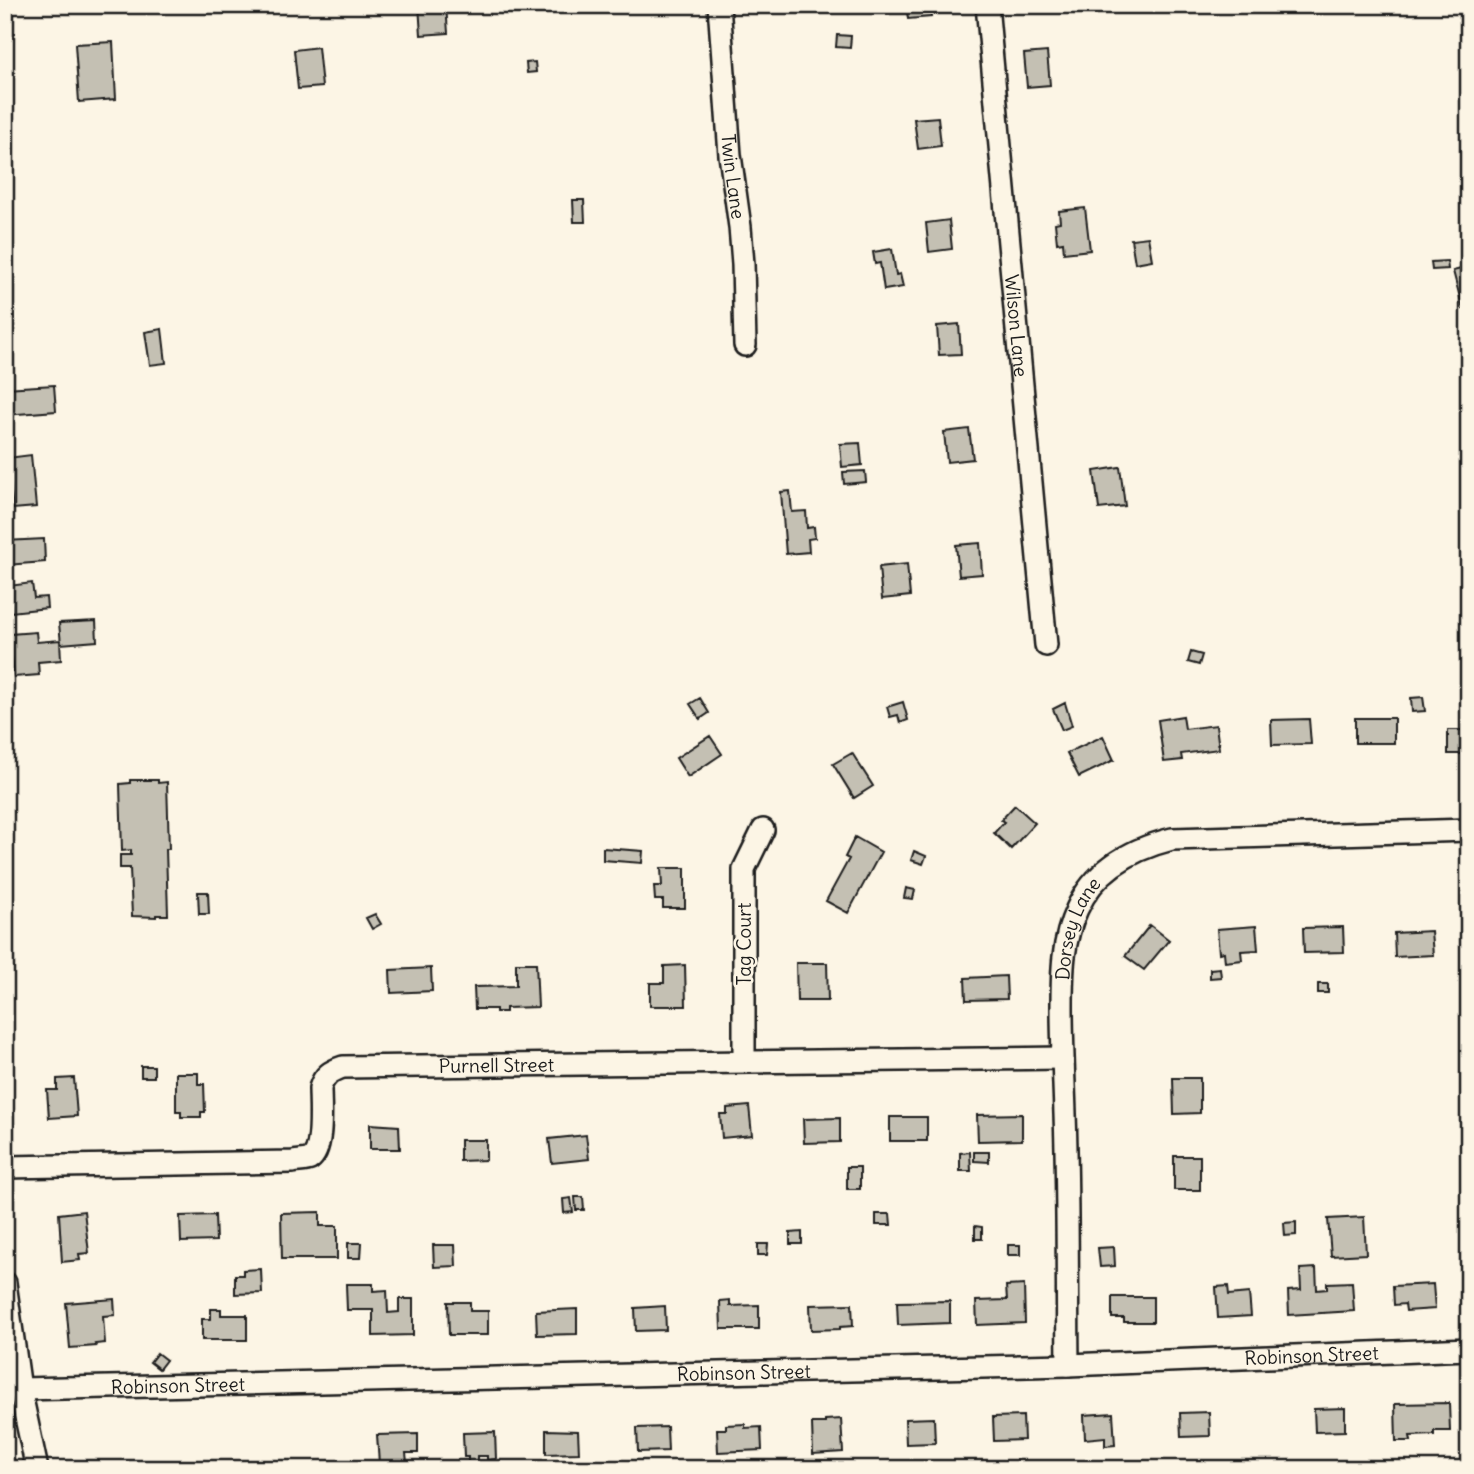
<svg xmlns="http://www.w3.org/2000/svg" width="1474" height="1474" viewBox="0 0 1474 1474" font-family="Delius,sans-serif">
	<rect width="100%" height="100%" fill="#fcf5e5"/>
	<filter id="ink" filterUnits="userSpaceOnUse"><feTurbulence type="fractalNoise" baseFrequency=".0143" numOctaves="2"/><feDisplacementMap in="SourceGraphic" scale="14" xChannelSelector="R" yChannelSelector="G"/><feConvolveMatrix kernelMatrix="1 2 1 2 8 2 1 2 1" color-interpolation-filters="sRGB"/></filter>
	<g filter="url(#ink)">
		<path fill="#c4c0b3" stroke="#1c1c1c" stroke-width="2" d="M419,5h27l2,28 -27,2z
			M906,5h23l2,12 -23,2z
			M837,35l14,1 -1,12 -14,-1z
			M113,42l3,57 -37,3 -4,-58z
			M318,47l4,40 -24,2 -4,-39z
			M1047,52l3,33 -23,2 -3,-33z
			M535,62l1,10 -9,1 -1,-10z
			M938,117l3,29 -23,3 -4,-30z
			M573,200h11l1,22h-11z
			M1085,208l5,42 -26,3 -1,-11 -6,1 -2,-20 5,-1 -1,-11z
			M949,220l3,29 -23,3 -3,-29z
			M1148,237l4,23 -17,3 -4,-24z
			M892,249l4,26 4,-1 3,13 -19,3 -4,-27 -5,1 -2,-12z
			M1447,261l1,8 -16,1 -1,-8z
			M1469,267v41l-6,1 -10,-38z
			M959,324l2,30 -22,1 -2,-29z
			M162,329l4,34 -16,2 -5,-33z
			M54,385l2,26 -51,4v-27z
			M969,429l4,30 -26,3 -3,-30z
			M860,443l2,22 -20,2 -2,-23z
			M31,455l5,52 -23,2 -6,-51z
			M1120,467l5,39 -26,3 -5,-38z
			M865,471l1,11 -22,2 -1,-12z
			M790,491l2,21 14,-1 1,17 7,-1 1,11 -7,1 1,13 -23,2 -5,-62z
			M44,539l1,23 -39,3 -1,-24z
			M980,543l2,31 -23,2 -3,-31z
			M907,564l3,32 -28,3 -3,-32z
			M32,583l2,15 12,-1 1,11 -36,4 -1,-9 -4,1 -1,-6v-4l4,-1 -1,-7z
			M96,621l1,20 -36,3 -2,-21z
			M36,632l1,10 23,-2 1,20 -23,2 1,13 -25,2 -4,-43z
			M1191,652l11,3 -3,10 -11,-3z
			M1423,697l2,14 -13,1 -1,-14z
			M700,698l9,15 -9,6 -10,-15z
			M903,702l5,18 -8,3 -2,-8 -8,2 -3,-10z
			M1065,703l7,23 -10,4 -9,-21z
			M1183,716l2,13 31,-4 3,24 -38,5 1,6 -18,2 -6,-42z
			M1355,718h39v25h-39z
			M1309,719l2,25 -39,1 -1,-25z
			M1448,730h21v24h-21z
			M710,736l12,18 -34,23 -12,-19z
			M1103,736l11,24 -35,17 -12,-24z
			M852,753l21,33 -19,12 -21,-34z
			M130,780h28v3l9,-1 2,67h-3l2,66h-12v2l-24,-1 -2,-48h-10v-13h11v-5l-9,1 -2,-67 10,-1z
			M1015,805l20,18 -24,26 -17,-16 10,-11 -3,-2z
			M855,837l26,15 -33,61 -22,-12 23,-42 -4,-2z
			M603,848l40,3 -1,12 -39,-3z
			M914,851l12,5 -3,8 -12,-4z
			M661,868h24v40h-22v-8h-8l-1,-14h8z
			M906,888l9,2 -2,9 -9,-1z
			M198,892h10l1,22h-10z
			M375,914l6,10 -9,5 -6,-11z
			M1150,925l19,15 -25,30 -19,-14z
			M1256,926l2,24 -17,1 1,9 -17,2 -1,-10 -5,1 -2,-24z
			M1343,927l1,25 -40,1 -1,-25z
			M1431,931l2,24 -38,2 -1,-24z
			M516,963h20l2,44 -32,1v4h-10v-3h-21l-1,-22 42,-1z
			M796,963h31l1,38h-31z
			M685,965l1,41h-36v-23h14v-17z
			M431,968l1,23 -41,2 -1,-23z
			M1220,968l1,9 -11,1v-9z
			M1006,976l1,23 -41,1 -1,-22z
			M1318,984h10v9h-10z
			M141,1066h13v11h-13z
			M176,1073h22v11h6l1,28h-4v5h-20v-6h-5z
			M74,1078l3,38 -28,2 -2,-28h10v-11z
			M1173,1078h27v35l-26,1z
			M749,1106l3,29 -30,3 -2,-24h7v-6z
			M1022,1114v26l-44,1 -1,-26z
			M890,1117h37v24h-37z
			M840,1118v24l-36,1 -1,-24z
			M370,1124l29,2 1,23h-30z
			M586,1135l3,24 -37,4 -3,-24z
			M460,1140h26v20l-26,1z
			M970,1152l1,19h-11v-18z
			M974,1152h15v10l-15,-1z
			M1174,1156h26v34h-26z
			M847,1167h13v22h-13z
			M575,1197h8l1,13h-8z
			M571,1198l2,14 -9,1 -1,-14z
			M84,1211l5,42 -10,1 1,6 -18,2 -3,-48z
			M320,1212v14h17v33h-55l-1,-46z
			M876,1214h14l1,11h-15z
			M215,1215l1,26 -35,1 -1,-26z
			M1364,1217l2,37 -35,2 -3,-37z
			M1296,1222v13l-11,1 -1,-13z
			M975,1226l7,1v12h-7z
			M802,1232v12h-12v-11z
			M348,1243h14l-1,15h-13z
			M758,1244h10l-1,11h-9z
			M433,1245h22l1,21 -22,1z
			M1008,1245h12v10h-12z
			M1114,1247l1,19 -15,1 -2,-19z
			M1316,1268l1,22 10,-1v-6l25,-1 2,29 -65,4 -1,-24 13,-1 -1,-21z
			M261,1269l1,24 -27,1v-19h8v-5z
			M346,1284h27v7l14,-1 1,23 11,-1v-13h14v36l-40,1v-26h-26z
			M1433,1284l2,25 -29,2 -1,-7 -11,1 -1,-19z
			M1024,1285l1,38 -48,2 -1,-24 31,-1 -1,-14z
			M1228,1286l1,9 20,-2 2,23 -33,2 -2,-31z
			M1112,1297h41v25h-29v-4h-12z
			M114,1299l1,16 -12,1 2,27 -10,1 1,2 -26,2 -4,-45z
			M730,1300v6l29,-1v24h-38l-1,-28z
			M950,1301v22l-52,2 -1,-23z
			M448,1302h22v9h18v24h-39z
			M852,1304l1,22 -13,1v2l-29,1 -1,-25z
			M665,1306l1,24 -30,1 -1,-23z
			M211,1309h10v6h26v25h-45v-21h9z
			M577,1309v25l-40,1 -1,-24z
			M157,1353l9,7 -7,9 -9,-7z
			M1449,1403l1,28h-16v4l-24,1 1,5h-15l-1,-37z
			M1345,1408v23l-30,1 -1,-23z
			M1209,1412l1,24 -29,1 -1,-24z
			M1113,1413l2,32 -10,1v-9l-20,2 -1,-24z
			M1023,1416l1,24 -30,1 -1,-24z
			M934,1418l1,25 -29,1 -1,-25z
			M841,1419l2,33 -30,2 -1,-31h13v-3z
			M745,1424v4l16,-1 1,23 -44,2 -1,-23h9v-4z
			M667,1427l1,24 -30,1 -1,-24z
			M546,1430l32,1 1,22 -33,1z
			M495,1432l1,27 -9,1v-4h-10v9h-9v-8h-4l-1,-24z
			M418,1434v19h-12l1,9 -28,2 -2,-29z"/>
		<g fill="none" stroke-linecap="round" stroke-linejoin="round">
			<g stroke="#1c1c1c" stroke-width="26">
				<g id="minor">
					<path id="s1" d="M719,5l11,150 10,72 3,37 2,81"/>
					<path id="s2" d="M987,5l59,640"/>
					<path d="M744,1061v-192l19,-39"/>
					<path id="s3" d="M5,1167l288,-5c4,-1 13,-1 17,-3 14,-9 10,-55 10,-71 4,-13 11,-17 23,-21l719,-9"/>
					<path d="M5,1283l15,106 17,80"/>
					<path id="s4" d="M1068,1365c-1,-83 0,-167 -3,-251 -1,-35 -3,-71 -3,-106 0,-35 0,-67 15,-99 18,-40 55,-60 95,-70l297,-9"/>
					<path id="s5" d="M20,1389l1048,-24 401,-16"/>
				</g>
			</g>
			<use href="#minor" stroke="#fcf5e5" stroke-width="21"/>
		</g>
	</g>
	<g text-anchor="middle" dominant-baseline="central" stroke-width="5" stroke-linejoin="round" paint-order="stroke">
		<g font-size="19" fill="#1c1c1c" stroke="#fcf5e5">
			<text stroke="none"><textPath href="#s1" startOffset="172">Twin Lane</textPath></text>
			<text stroke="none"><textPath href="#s2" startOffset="322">Wilson Lane</textPath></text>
			<text stroke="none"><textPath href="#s4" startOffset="439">Dorsey Lane</textPath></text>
			<text transform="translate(744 944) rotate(-90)">Tag Court</text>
			<text stroke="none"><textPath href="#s3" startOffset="565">Purnell Street</textPath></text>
			<text stroke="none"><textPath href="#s5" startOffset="1292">Robinson Street</textPath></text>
			<text stroke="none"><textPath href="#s5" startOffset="724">Robinson Street</textPath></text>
			<text stroke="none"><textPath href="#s5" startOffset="158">Robinson Street</textPath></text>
		</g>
	</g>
	<rect width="1474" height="1474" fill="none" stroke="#fcf5e5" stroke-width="28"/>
	<rect x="14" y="14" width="1446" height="1446" fill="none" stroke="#1c1c1c" stroke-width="2.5" filter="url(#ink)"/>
</svg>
